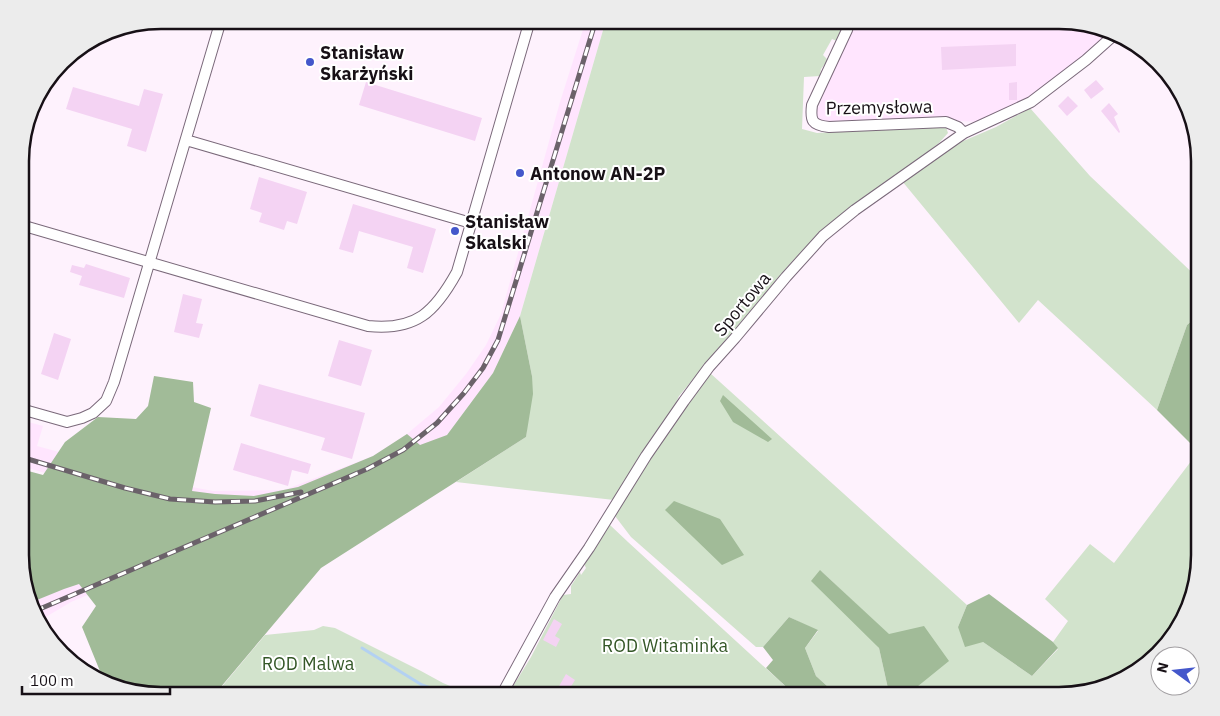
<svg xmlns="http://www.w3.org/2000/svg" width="1220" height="716" viewBox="0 0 1220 716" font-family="'IBM Plex Sans',sans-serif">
	<rect width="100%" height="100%" fill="#fef2fd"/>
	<path fill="#ffe5fe" d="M586,20h20l-86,296 -27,57 -46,62 -116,57 -260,110 -32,19 -7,-19 206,-89 -131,-22 -86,-25v-46l22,6 -6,20 139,38 37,7 71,-1 89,-34 34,-22 32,-27 27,-33 20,-29 15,-31 59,-212z
		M854,20h206l49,13 -33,32 -47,35 -50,22 -20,-1 -12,-3 -118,6 -9,-4 -4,-7z"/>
	<path fill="#d2e3cc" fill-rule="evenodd" d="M606,20h238l-7,21 -5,-2 -9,16 5,5 -7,9 -1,7 -16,1 -2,52 15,4 121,-7 8,1 2,6 -9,10 -39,31 -57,39 -34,31 -21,22 -109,130 -6,13 -59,91 -158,-18 70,-45 6,-61 -12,-60z
		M1030,108l60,68 110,104v34l-13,11 -30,85 -119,-110 -19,23 -117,-142 59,-39 35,-15z
		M710,373l257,232 -9,22 25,15 49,34 26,-27 -5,-7 15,-21 -23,-22 45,-55 24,19 84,-111 2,1v111l-19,62 -51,51 -62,19h-230l-22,-20 -11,-28 13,-17 -29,-14 -26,30h-7l-125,-110 -16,-21 16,-29 41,-62zM821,571l68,64 19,60 -10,-9 -9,7 -10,-45z
		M610,525l18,17 168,154h-289l24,-39 32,-62 8,-1v-8l9,-14 1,3 5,-7 -2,-4z
		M323,626l12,2 86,43 22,12 19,8 23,5h-271l51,-61 49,-5z"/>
	<path fill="#a1bb98" d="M1200,314v139l-43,-43 30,-85z
		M520,316l12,60 1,18 -7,43 -205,131 -101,120 21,8h-81l-56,-15 -22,-54 14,-21 -17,-22 -15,5 -32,13 -11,-28v-105l22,6 22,-33 33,-25 38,2 12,-13 6,-30 39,6 1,20 17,6 -19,83 23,3 39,2 44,-9 75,-31 34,-22 13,11 27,-10 46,-62z
		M723,395l49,44 -4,3 -35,-20 -13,-21z
		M674,501l46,18 24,36 -22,10 -57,-55z
		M820,570l69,64 35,-8 25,35 -42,34 -9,-9 -9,7 -10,-45 -68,-67z
		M989,594l64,48 5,6 -26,28 -49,-34 -18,5 -7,-20 9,-22z
		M789,617l29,13 -13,18 11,28 22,20h-42l-30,-28 7,-8 -10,-13z"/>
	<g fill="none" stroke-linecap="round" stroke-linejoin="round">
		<path stroke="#b3d1f2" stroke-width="3" d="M362,648l60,37 14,5 38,6"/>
	</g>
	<path fill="#f4d3f3" d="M1016,44v22l-74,4 -1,-23z
		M1096,80l8,9 -13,10 -7,-9z
		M366,82l116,36 -7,23 -116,-36z
		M1017,82v18h-8v-17z
		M73,87l66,19 5,-17 19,5 -17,58 -19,-6 5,-17 -66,-20z
		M1068,96l10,10 -11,10 -9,-10z
		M1109,103l9,11 -4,3 6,15 -1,1 -18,-22z
		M259,177l48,15 -10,32 -10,-3 -3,9 -25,-8 3,-9 -12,-4z
		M353,204l83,25 -13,44 -16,-5 6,-21 -54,-16 -6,22 -14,-4z
		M86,264l44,14 -6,20 -45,-13 3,-9 -12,-4 2,-7 12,3z
		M183,294l19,5 -6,24 7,1 -4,14 -25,-6z
		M54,333l17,6 -13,41 -17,-6z
		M339,340l33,10 -11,36 -33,-10z
		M259,384l106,29 -13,46 -31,-9 4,-12 -75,-22z
		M241,443l70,21 -3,10 -16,-4 -4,16 -55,-16z
		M554,619l8,5 -7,12 5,3 -4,8 -13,-7z
		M566,674l9,6 -8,13 -9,-5z"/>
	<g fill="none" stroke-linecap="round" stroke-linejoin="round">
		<g stroke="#7a697a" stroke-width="12">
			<path id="minor" d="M850,20l-3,10 -35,75c-2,16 0,20 17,22l117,-5 12,5 6,6
				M186,140l285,83
				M21,225l347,101c48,5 67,-14 89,-54l73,-252
				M21,409l46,13 15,-4 11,-5 13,-12 8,-19 107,-362
				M501,696l54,-99 34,-49 57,-92 38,-55 25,-34 26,-29 51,-61 37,-41 32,-26 109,-77 67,-31 55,-42 28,-25"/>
		</g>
		<use href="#minor" stroke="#fff" stroke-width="10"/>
		<g stroke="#6b626a" stroke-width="5">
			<path id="rail" d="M21,457l104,31 45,11 45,3 40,-1 46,-9
				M35,611l332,-142 36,-19 34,-27 27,-30 19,-25 15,-28 98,-320"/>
		</g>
		<use href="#rail" stroke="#fff" stroke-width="3" stroke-dasharray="9" stroke-linecap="butt"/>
	</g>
	<g fill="#4457cb" stroke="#fff" stroke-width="2">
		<circle cx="310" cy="62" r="5"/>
		<circle cx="520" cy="173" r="5"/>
		<circle cx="455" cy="231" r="5"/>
	</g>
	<g text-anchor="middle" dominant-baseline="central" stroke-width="4" stroke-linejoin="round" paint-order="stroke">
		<g font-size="18" font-weight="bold" fill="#171016" stroke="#fff" text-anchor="start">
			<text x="320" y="52">Stanisław<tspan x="320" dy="21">Skarżyński</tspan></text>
			<text x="530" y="173">Antonow AN-2P</text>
			<text x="465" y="221">Stanisław<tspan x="465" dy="21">Skalski</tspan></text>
		</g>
		<g font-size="18" fill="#171016" stroke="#fff">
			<text transform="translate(879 107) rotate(-1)">Przemysłowa</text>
			<text transform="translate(742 304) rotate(-50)">Sportowa</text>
		</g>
		<g font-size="18" fill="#345727" stroke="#fff">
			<text x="665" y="645">ROD Witaminka</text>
			<text x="308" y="663">ROD Malwa</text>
		</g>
	</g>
	<path d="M0 0H1220V716H0ZM161 29H1059A132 132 0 0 1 1191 161V555A132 132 0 0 1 1059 687H161A132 132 0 0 1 29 555V161A132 132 0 0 1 161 29Z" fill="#ececec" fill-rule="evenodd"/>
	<path fill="none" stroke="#171016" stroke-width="2.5" d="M161 29H1059A132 132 0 0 1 1191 161V555A132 132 0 0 1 1059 687H161A132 132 0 0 1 29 555V161A132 132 0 0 1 161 29Z"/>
	<g transform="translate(1175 671) rotate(285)"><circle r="24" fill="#ffffff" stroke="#a29fa2"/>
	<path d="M0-4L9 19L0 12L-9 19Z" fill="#4457cb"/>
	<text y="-8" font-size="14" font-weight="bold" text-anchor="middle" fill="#171016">N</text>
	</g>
	<path d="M22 686v8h148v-8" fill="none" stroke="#171016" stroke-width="2.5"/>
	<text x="30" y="686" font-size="15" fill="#171016" stroke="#ffffff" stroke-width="4" paint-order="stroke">100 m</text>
</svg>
